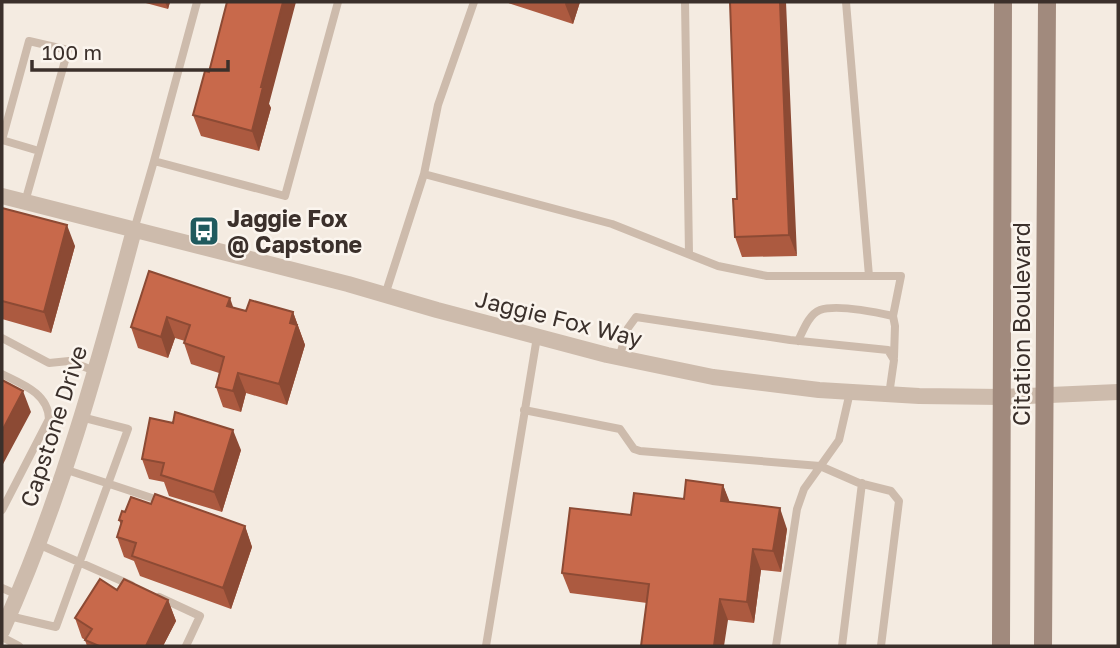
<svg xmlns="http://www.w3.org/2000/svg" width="1120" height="648" viewBox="0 0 1120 648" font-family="'Golos Text',sans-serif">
	<rect width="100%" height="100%" fill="#f4ebe1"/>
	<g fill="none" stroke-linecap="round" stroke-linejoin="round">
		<path stroke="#cdbbac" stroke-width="8" d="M197,2l-43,159 131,35 53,-194
			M685,2l4,252
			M846,2l23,274
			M424,174l14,-69 36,-103
			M25,202l43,-152 -39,-9 -27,99 37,11
			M134,230l20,-69
			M385,295l39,-121 188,50 106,42 49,10h134l-8,40
			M2,338l47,25 20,-2 26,10
			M798,341c5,-10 11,-27 22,-31 17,-6 55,2 73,6l2,10 -1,31
			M619,358l9,-30 8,-11 154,23 98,10 6,10 -5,35
			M2,374c20,10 46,19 47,45l-47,91
			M524,410l96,19 14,20 6,2 180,15 39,17 32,8 8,10 -18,145
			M64,469l97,32
			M38,544l93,41
			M2,588l16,7
			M159,597l41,19 -14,30
			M9,616l47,11 72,-198 -47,-12
			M2,637l17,9
			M486,646l51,-309
			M776,646l21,-137 7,-20 35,-49 11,-48
			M842,646l20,-163"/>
		<path stroke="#cdbbac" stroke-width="16" d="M2,196l346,88 89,26 170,45 106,22 106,13 100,6 83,1 116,-5
			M2,631c58,-128 96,-265 132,-401"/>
		<path stroke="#a18a7d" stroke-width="18" d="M1001,646l2,-644
			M1043,646l4,-644"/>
	</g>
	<path fill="#ac5a40" d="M142,2h28l-2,7z
		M505,2h75l-7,22z
		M730,2l67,254 -55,1 -7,-20 2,-38z
		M269,104l2,4 -12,43 -58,-15 -8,-21z
		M2,208l73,38 -24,87 -49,-14z
		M149,271l84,37 13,3 47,1 12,33 -18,60 -41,-12 -5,19 -18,-5 -7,-20 3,-14 -28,-9 -7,-21 1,-2 -10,-3 -7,20 -30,-10 -7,-21z
		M241,450l-19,62 -53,-16 -5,-14 -15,-3 -7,-20z
		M723,485l6,17 58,27 -6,43 -20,-2 -7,53 -26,-3 -81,-17 -77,-10 -8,-20 69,-58 53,-16z
		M151,504l94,22 7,21 -21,62 -91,-33 -6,-15 -10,-4 -7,-20 4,-12 -2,-5 6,-8z
		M117,590l51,10 8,21 -13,25h-76l-2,-6 -3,-2 -7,-20z"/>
	<path fill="#8c4a34" d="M165,2h5l-2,7z
		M283,2h13l-27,102 2,4 -12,43 -7,-20 9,-44z
		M566,2h14l-7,22 -8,-20z
		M780,2h6l11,254 -8,-21z
		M67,225l8,21 -24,87 -7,-21z
		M230,298l7,20 -10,-12z
		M293,312l12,33 -18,60 -8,-21z
		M167,317l8,21 -7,20 -7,-21z
		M238,373l8,20 -5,19 -8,-21z
		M23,391l8,21 -29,54v-35z
		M233,430l8,20 -19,62 -8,-20z
		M723,485l8,20 -10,-4z
		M780,508l7,21 -6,43 -8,-21z
		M245,526l7,21 -21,62 -8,-21z
		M753,549l8,21 -7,53 -7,-21z
		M720,599l8,21 -4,26h-10z
		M168,600l8,21 -13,25h-17z"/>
	<path fill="#c8694b" stroke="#8c4a34" stroke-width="2" d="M227,2h56l-22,85h2l-11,44 -59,-16 12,-44 4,1z
		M730,2h50l9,233 -54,2 -2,-38h4z
		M2,208l65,17 -23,87 -42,-11z
		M149,271l81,27 -3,8 19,5 4,-11 43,12 -3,11 7,2 -18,59 -41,-11 -5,18 -17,-4 8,-30 -40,-14 6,-18 -23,-8 -6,20 -30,-10z
		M2,380l21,11 -21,40z
		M175,412l58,18 -19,62 -53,-17 3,-12 -22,-4 8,-41 23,5z
		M686,480l37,5 -2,16 59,7 -7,43 -20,-2 -6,53 -27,-3 -6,47h-73l8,-62 -87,-11 8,-65 61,7 3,-22 50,6z
		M155,494l90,32 -22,62 -91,-32 4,-13 -19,-6 5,-16 -3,-1 3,-9 3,1 6,-15 20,7z
		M100,579l17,11 7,-11 44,21 -22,46h-47l-14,-6 7,-11 -17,-11z"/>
	<defs>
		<g id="bus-square" transform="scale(1.575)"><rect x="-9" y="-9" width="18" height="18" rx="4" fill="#1f5a5e" stroke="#fbf5ee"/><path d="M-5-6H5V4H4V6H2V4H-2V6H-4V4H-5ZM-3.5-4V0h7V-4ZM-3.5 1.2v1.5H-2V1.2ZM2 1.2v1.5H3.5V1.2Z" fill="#fff"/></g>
	</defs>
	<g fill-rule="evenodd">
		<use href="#bus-square" x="204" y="231"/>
	</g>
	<g text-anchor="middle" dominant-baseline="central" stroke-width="5" stroke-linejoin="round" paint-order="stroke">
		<g font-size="23" font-weight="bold" fill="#3b302b" stroke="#fbf5ee" text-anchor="start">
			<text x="227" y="218">Jaggie Fox<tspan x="227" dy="26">@ Capstone</tspan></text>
		</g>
		<g font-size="23" fill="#3b302b" stroke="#fbf5ee">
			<text transform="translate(559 318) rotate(14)">Jaggie Fox Way</text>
			<text transform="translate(1021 324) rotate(-90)">Citation Boulevard</text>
			<text transform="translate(53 426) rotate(-72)">Capstone Drive</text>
		</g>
	</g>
	<rect width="1120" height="648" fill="none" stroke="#3b302b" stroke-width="7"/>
	<path d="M32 60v10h196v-10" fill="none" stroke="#3b302b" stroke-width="3.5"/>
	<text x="42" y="60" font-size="21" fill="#3b302b" stroke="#fbf5ee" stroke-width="5" paint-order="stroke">100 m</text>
</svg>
